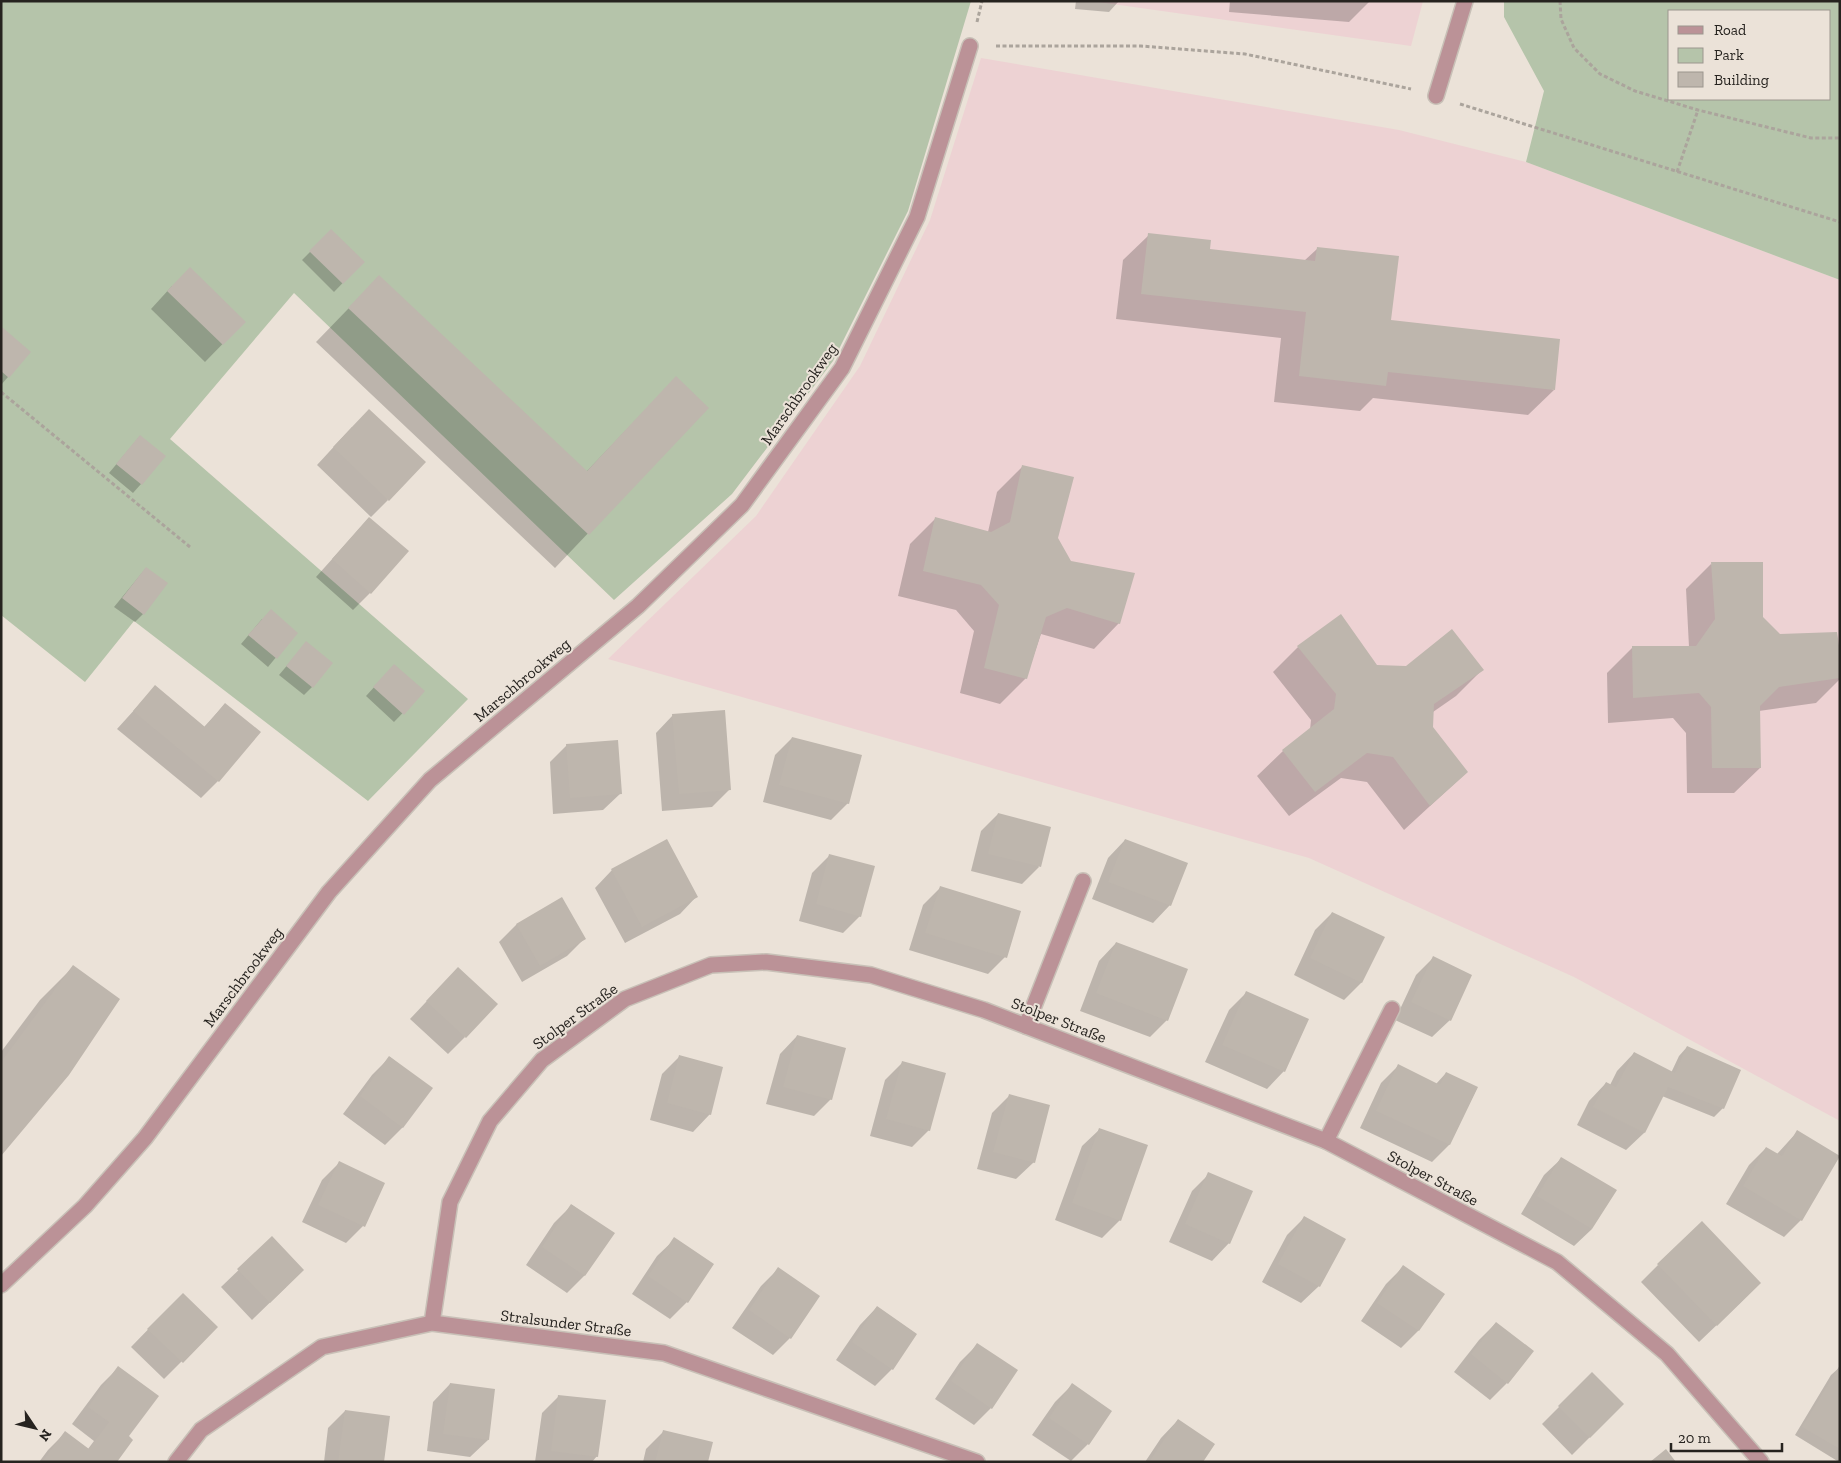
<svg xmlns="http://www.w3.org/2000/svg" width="1841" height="1463" viewBox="0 0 1841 1463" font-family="'Zilla Slab',serif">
	<rect width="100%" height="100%" fill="#ebe2d8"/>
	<path fill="#edd2d3" d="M1091,1h332l-12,45z
		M981,58l418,72 127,32 314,118v841l-266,-144 -265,-119 -701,-199 148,-143 104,-150 70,-146z"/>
	<path fill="#b5c4aa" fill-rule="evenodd" d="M1,1h970l-63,210 -75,150 -101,133 -118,106 -320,-307 -124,146 298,260 -100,102 -234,-180 -49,61 -84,-67z
		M1504,1h336v279l-314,-118 18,-71 -40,-74zM1670,11h160v88h-160z"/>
	<path fill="#0003" d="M1076,1h43l-10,11 -34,-3z
		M1230,1h140l-21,21 -120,-10z
		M331,231l32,31 -29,30 -32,-32z
		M1149,235l59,15 96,11 13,-12 73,72 164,69 -26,25 -155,-17 -13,13 -86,-9 7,-64 -165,-19 7,-59z
		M379,277l207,195 90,-94 31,30 -152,160 -239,-226z
		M172,286l72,36 -39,40 -54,-53z
		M2,329l6,48 -7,8v-55z
		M352,427l36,73 -17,17 -54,-52z
		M140,436l1,48 -8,9 -24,-20z
		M1022,467l34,72 14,23 49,61 -25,26 -53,-15 -15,44 -26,26 -40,-11 14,-62 -18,-21 -58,-14 12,-52 26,-26 52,14 9,-40z
		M369,518l1,75 -17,17 -37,-33z
		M1711,564l69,72 60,26v17l-24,24 -57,8 1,57 -26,25h-47l-1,-60 -13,-15 -65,5 -1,-50 26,-26h56l-3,-58z
		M146,568l-3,46 -8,8 -21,-15z
		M262,619l34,14 -28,34 -27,-23z
		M306,643l6,44 -8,8 -25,-20z
		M1298,647l78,19 106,4 -26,26 -23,16 -2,15 36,45 -63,58 -37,-48 -26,-4 -52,38 -32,-40 26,-25 27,-21 1,-10 -38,-48z
		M386,674l37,18 -29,30 -28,-26z
		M155,687l49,40 21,-23 -7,77 -17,17 -84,-69z
		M673,715l56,75 -17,17 -50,4 -6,-78z
		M792,738l56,65 -17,17 -68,-18 12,-47z
		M567,745l54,48 -18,17 -50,4 -3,-52z
		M998,814l41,53 -17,17 -51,-13 10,-40z
		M1125,840l45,65 -17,18 -61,-24 16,-41z
		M830,855l30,61 -17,17 -44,-12 13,-48z
		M612,870l85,26 -17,18 -55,29 -30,-55z
		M941,887l64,70 -17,17 -79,-24 14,-45z
		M561,899l23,40 -17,17 -45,26 -23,-40 17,-17z
		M1332,913l51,24 -22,46 -17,17 -50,-25 21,-45z
		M1116,943l51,77 -17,17 -70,-26 19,-50z
		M1433,958l17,62 -18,17 -37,-17 21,-45z
		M74,966l-73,188v-102l39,-52z
		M441,986l24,51 -17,17 -38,-35z
		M1246,993l38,78 -17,18 -62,-27 24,-52z
		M797,1036l34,63 -17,17 -48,-12 14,-50z
		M1687,1047l36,61 -9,9 -52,-21 -18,37 -18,17 -49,-25 12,-24 17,-18 4,2 7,-14 17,-18 37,20 8,-17z
		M390,1057l41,32 -29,39 -17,17 -42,-31 29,-39z
		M679,1057l31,57 -17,18 -43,-12 12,-46z
		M902,1063l27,67 -17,17 -42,-11 15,-56z
		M1398,1066l38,18 10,-11 31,15 -28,57 -17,17 -72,-34 21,-45z
		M1009,1096l25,66 -18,17 -39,-10 15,-56z
		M1100,1129l20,91 -18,18 -47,-18 27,-74z
		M1797,1132l4,88 -17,17 -58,-33 23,-39 17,-17 11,6z
		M1562,1158l30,71 -18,17 -53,-32 23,-39z
		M339,1163l24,63 -17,17 -44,-21 20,-42z
		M1209,1174l20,69 -17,18 -43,-19 23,-51z
		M572,1205l41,29 -29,42 -17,17 -41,-28 28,-42z
		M1304,1218l15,68 -18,17 -39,-21 25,-47z
		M272,1238l14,49 -34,33 -31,-33z
		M675,1239l12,63 -17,17 -38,-25 25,-38z
		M1658,1265l85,35 -44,42 -58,-60z
		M1403,1267l40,27 -25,37 -17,17 -40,-27 25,-37z
		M778,1269l12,69 -17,17 -41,-27 29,-42z
		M877,1307l39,27 -24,35 -17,17 -39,-26 24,-35z
		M165,1312l51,15 -52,52 -33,-32z
		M1496,1323l11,60 -17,17 -36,-28 25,-32z
		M977,1345l14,63 -17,17 -39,-26 25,-37z
		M1840,1367v95h-1l-44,-27 36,-60z
		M118,1368l9,69 4,3 -16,22h-76l9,-12 17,-17 23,16 6,-8 -22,-17 29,-39z
		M1592,1374l31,30 -51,51 -30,-31z
		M450,1384l38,56 -18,17 -43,-6 6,-49z
		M1072,1385l16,59 -17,17 -39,-26 23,-33z
		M559,1396l38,60 -5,6h-57l7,-49z
		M345,1411l38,51h-59l4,-34z
		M1178,1420l24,42h-57l16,-24z
		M663,1432l44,30h-64l3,-13z"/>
	<path fill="#beb6ad" d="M331,229l34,33 -22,22 -34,-33z
		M1148,233l63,7 -1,9 105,12 2,-14 82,9 -8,64 169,19 -5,51 -167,-18 -2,14 -87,-10 7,-64 -165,-18z
		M190,267l56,55 -23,23 -56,-54z
		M379,275l208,196 89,-95 33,32 -120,127 -241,-227z
		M2,327l29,25 -22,26 -8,-7z
		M369,409l57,53 -37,39 -56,-54z
		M140,435l26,21 -24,29 -26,-21z
		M1022,465l52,12 -16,61 13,23 64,12 -15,51 -53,-16 -21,9 -19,62 -43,-11 15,-63 -18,-20 -58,-14 12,-54 56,15 19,-10z
		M369,517l40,34 -38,43 -39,-35z
		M1711,562h52v55l17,17 57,-2 3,20v26l-61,9 -19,19 1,62h-49l-1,-61 -12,-14 -66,5 -1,-52h64l19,-27z
		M146,567l22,16 -24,32 -22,-17z
		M271,609l27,24 -21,26 -29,-24z
		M1341,614l36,51 29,1 46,-37 32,41 -50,34 -1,23 35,45 -38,34 -37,-49 -26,-4 -52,39 -33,-42 52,-41 2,-15 -39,-48z
		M306,641l27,22 -20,25 -27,-22z
		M394,664l31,27 -21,24 -31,-28z
		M155,685l50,42 20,-24 36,29 -42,50 -86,-71z
		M725,710l6,80 -52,4 -7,-80z
		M792,737l70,18 -13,49 -70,-19z
		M618,740l4,54 -52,4 -4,-54z
		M998,813l53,14 -10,40 -53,-13z
		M667,839l31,58 -56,30 -31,-58z
		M1125,839l63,24 -17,43 -63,-24z
		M829,854l46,12 -14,51 -45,-13z
		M940,886l81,25 -14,47 -82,-25z
		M562,897l24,42 -46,27 -24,-42z
		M1332,912l53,25 -23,46 -52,-25z
		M1116,942l72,27 -20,52 -72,-28z
		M1433,956l39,19 -21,46 -40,-19z
		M73,965l47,34 -51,76 -68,81v-94z
		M458,967l40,37 -32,34 -40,-37z
		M1246,991l63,28 -24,53 -63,-27z
		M797,1035l49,13 -14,52 -49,-13z
		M1687,1046l54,24 -17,39 -56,-22 -23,46 -52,-26 13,-25 10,5 18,-35 41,21z
		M679,1055l44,12 -12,48 -44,-12z
		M389,1056l44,32 -30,40 -43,-32z
		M902,1061l44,12 -16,58 -44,-12z
		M1398,1064l42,21 6,-13 32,15 -28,58 -74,-34z
		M1009,1094l41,11 -15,58 -42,-11z
		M1099,1128l49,17 -27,76 -49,-18z
		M1797,1130l43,26 -38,65 -59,-35 23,-39 16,9z
		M1561,1157l56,33 -25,39 -55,-33z
		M339,1161l46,22 -20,44 -47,-22z
		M1208,1172l45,19 -23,53 -45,-20z
		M571,1204l44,29 -30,43 -43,-29z
		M1304,1216l42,23 -26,48 -42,-23z
		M1702,1221l59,62 -44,43 -60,-62z
		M272,1236l32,34 -34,33 -33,-34z
		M674,1237l40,27 -26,39 -40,-27z
		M1403,1265l42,29 -26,37 -42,-28z
		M778,1267l42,29 -29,43 -42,-29z
		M183,1293l35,34 -35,36 -36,-34z
		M877,1306l40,28 -24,36 -41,-28z
		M1496,1322l38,29 -26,33 -37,-30z
		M977,1343l41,27 -26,39 -41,-28z
		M1840,1365v84l-38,-22z
		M118,1366l41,30 -30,40 4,4 -16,22 -12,-2 -1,2h-62l23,-31 24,18 20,-27 -21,-15z
		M1592,1372l32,32 -34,34 -32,-32z
		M450,1383l45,6 -6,51 -46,-6z
		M1072,1383l40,28 -23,34 -40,-27z
		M558,1395l48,5 -8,57 -47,-6z
		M345,1410l45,6 -6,46h-46z
		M1178,1419l37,25 -12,18h-54z
		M663,1430l50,12 -5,20h-53z
		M1666,1449l10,13h-26z"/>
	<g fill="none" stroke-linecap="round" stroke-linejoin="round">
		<g stroke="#c8c0b7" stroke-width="18">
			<path id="lane" d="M1436,96l29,-95
				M1026,1026l57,-145
				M1326,1141l66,-132
				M1,1285l84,-79 60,-68 184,-246 101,-112 208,-174 104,-101 100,-137 75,-151 53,-171"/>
		</g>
		<g stroke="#c8c0b7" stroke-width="18">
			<path id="street" d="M432,1323l18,-121 40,-81 52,-61 83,-61 86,-34 55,-3 105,13 113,35 342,131 231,121 110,92 94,108
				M176,1462l25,-32 121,-83 110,-24 232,30 313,109"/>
		</g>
		<path stroke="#aba49c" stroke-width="3" stroke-dasharray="4 2.5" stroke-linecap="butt" d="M1560,1l1,18 13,29 26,26 35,17 63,19 113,28h29
			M977,22l5,-21
			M996,46h145l104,8 166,35
			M1460,104l380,118
			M1677,172l21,-62
			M1,392l189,155"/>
		<use href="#lane" stroke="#bb9297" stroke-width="15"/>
		<use href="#street" stroke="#bb9297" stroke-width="15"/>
	</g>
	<g text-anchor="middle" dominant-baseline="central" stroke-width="4" stroke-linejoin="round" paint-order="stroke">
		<g font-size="16" fill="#26231f" stroke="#ebe2d8">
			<text transform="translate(799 394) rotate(-55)">Marschbrookweg</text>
			<text transform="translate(522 680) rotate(-40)">Marschbrookweg</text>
			<text transform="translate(243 977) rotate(-53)">Marschbrookweg</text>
			<text transform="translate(575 1016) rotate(-36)">Stolper Straße</text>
			<text transform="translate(1059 1020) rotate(21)">Stolper Straße</text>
			<text transform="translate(1433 1178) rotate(28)">Stolper Straße</text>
			<text transform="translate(566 1323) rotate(7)">Stralsunder Straße</text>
		</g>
	</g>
	<rect width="1841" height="1463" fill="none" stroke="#26231f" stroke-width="5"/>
	<rect x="1668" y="10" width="162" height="90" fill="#ebe2d8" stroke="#9c968e"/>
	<rect x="1678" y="26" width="25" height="8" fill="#bb9297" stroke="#9c968e"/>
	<text x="1714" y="35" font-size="15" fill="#26231f">Road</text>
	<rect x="1678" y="48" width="25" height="15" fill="#b5c4aa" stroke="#9c968e"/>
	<text x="1714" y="60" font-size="15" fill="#26231f">Park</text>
	<rect x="1678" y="72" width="25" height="15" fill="#beb6ad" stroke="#9c968e"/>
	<text x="1714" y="85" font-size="15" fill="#26231f">Building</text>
	<g transform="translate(35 1428) rotate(125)" stroke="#ebe2d8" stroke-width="4" paint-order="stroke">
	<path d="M0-4L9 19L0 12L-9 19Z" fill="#26231f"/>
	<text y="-8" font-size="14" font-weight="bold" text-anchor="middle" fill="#26231f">N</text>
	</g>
	<path d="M1671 1443v8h111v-8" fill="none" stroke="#26231f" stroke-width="2.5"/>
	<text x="1678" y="1443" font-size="15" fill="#26231f" stroke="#ebe2d8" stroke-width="4" paint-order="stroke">20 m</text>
</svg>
